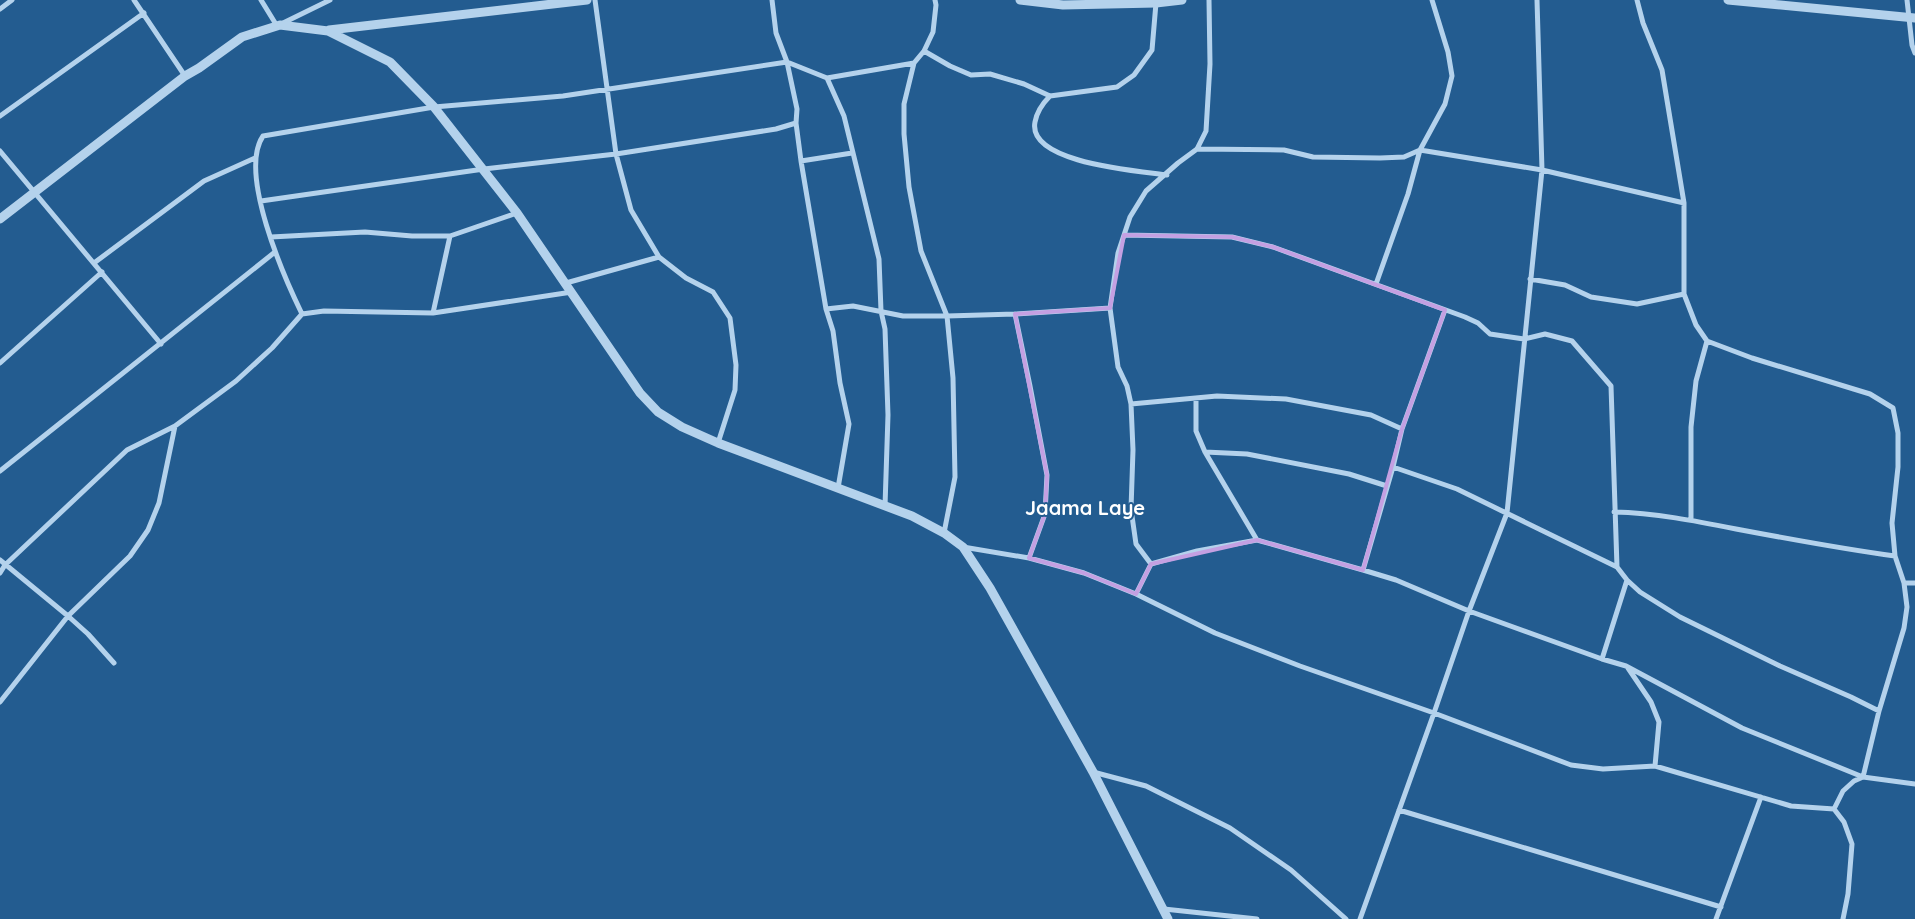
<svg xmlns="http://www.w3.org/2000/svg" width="1915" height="919" viewBox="0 0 1915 919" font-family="Quicksand,sans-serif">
	<rect width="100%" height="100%" fill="#235c90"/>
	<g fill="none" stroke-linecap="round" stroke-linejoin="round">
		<path stroke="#b4d2ec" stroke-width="5" d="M134,0l51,76
			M261,0l16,26
			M595,0l21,154 15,56 28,47 27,21 27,14 17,26 6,47 -1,25 -17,53
			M772,0l4,33 11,29 10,47 -1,14 5,38 25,148 7,22 7,52 9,41 -11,64
			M935,0l1,5 -3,27 -9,19 -10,12 -10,41v30l5,53 12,64 26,65 6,62 2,99 -11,56
			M1907,0l5,45 3,8
			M0,9l12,-9
			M281,24l49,-24
			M924,51l26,15 21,9 19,-1 34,10 26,12 67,-9 17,-12 18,-25 4,-47
			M827,78l17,38 35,143 2,52 4,18 3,86 -3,91
			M1050,96c-7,7 -13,15 -15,26 -8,41 103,49 132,53
			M0,116l144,-103
			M1197,149l87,1 29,7 67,1 24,-1 16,-7 122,20 142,33
			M0,151l161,193
			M801,161l51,-8
			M261,201l223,-32 132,-15 160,-25 20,-6
			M1124,235l108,2 41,10 192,70 13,6 12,11 34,5 21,-5 27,7 39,45 6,181 10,13 -25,79
			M271,237l94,-5 47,4h38l67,-23
			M94,263l110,-82 51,-23
			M1530,279l35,6 26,12 46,7 47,-10v-91l-22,-133 -19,-47 -6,-23
			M566,283l93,-26
			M1376,284l32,-90 12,-44 25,-46 7,-28 -4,-24 -16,-52
			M826,309l27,-3 50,10h44l68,-2 95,-6
			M433,313l17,-77
			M302,314c-18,-37 -64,-141 -39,-178l171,-29 129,-11 224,-34 40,16 87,-15
			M1015,314l15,72 17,89 -2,39 -16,44
			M0,363l102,-91
			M1196,398v33l9,21 52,88
			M1131,404l86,-8 69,3 85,16 31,14
			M1205,452l42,2 102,20 38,12
			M1393,467l64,22 160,78
			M0,471l275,-219
			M1614,512c41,1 82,9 122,17 53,10 106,20 159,27
			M1691,520v-93l5,-46 11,-40
			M963,547l66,11 55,15 52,21 79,39 85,33 134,47 137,52 32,4 52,-3 136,40 43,3 9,-18 11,-10 9,-4 52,7
			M0,560l68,56 20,18 26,29
			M1151,564l-15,-20 -5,-35 2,-59 -2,-46 -4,-18 -9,-19 -8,-59 8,-55 12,-36 16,-26 32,-28 19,-14 9,-18 4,-67 -1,-64
			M1363,570l30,-103 9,-38 43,-119
			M0,573l5,-8 122,-115 48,-24 61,-45 36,-33 30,-34 22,-3 109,2 139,-21
			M1627,580l13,12 40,25 100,49 71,31 28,14
			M1904,583h11
			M1136,594l15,-30 46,-13 60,-11 106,30 33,10 73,31 133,48 24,7 116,62 121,49 16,-66 25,-83 3,-21 -3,-24 -9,-27 -3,-33 6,-56v-34l-5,-25 -23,-14 -118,-36 -45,-17 -11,-16 -12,-31
			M1628,668l23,34 8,20 -4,44
			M0,702l68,-86 62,-60 18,-26 11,-27 16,-77
			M1093,772l53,14 84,42 61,42 55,49
			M1834,809l10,13 8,22 -4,50 -5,25
			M1399,810l322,97
			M1164,909l93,10
			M1360,919l74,-206 35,-102 38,-98 35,-343 -5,-170
			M1716,919l45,-122"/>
		<path stroke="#b4d2ec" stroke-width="9" d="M1020,0l43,5 93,-2 26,-3
			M1728,0l187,18
			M329,30l258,-30
			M0,219l185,-143 14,-8 43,-31 38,-12 48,6 62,31 44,45 83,106 123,180 18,19 24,15 36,16 194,73 32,17 19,14 27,41 103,184 75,147"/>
	</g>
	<path fill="none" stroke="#c4a0e2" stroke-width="4" stroke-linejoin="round" d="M1124,235l108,2 41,10 172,63 -43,119 -39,141 -106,-30 -106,24 -15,30 -52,-21 -55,-15 16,-44 2,-39 -32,-161 95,-6z"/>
	<g text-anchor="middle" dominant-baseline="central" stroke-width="4" stroke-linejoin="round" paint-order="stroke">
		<g font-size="20" font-weight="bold" fill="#fff" stroke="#235c90">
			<text x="1085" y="507">Jaama Laye</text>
		</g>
	</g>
</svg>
